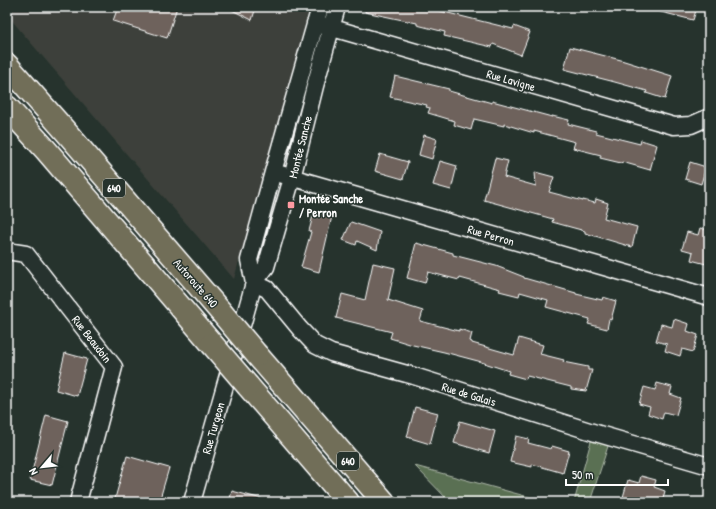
<svg xmlns="http://www.w3.org/2000/svg" width="716" height="509" viewBox="0 0 716 509" font-family="'Patrick Hand',sans-serif">
	<rect width="100%" height="100%" fill="#26332d"/>
	<filter id="ink" filterUnits="userSpaceOnUse"><feTurbulence type="fractalNoise" baseFrequency=".025" numOctaves="2"/><feDisplacementMap in="SourceGraphic" scale="8" xChannelSelector="R" yChannelSelector="G"/><feConvolveMatrix kernelMatrix="1 2 1 2 8 2 1 2 1" color-interpolation-filters="sRGB"/></filter>
	<g filter="url(#ink)">
		<path fill="#3c413b" d="M7,7h303l-76,272 -227,-264z"/>
		<path fill="#5a6f52" stroke="#acb7a8" d="M593,434l16,9 -19,59h-16z
			M415,466l132,36h-97z"/>
		<path fill="#6e625b" stroke="#fff" d="M118,7h59l-10,31 -54,-17z
			M226,7h30l-4,13z
			M366,7h67l8,2 -1,2 73,18 1,-3 16,6 -9,23 -28,-11 -1,3 -48,-11 1,-4 -28,-7v-2l-52,-11z
			M658,7h39l-4,13 -36,-9z
			M570,47l51,13 51,16 -7,23 -19,-6 1,-2 -36,-10 -47,-12z
			M395,76l54,13v2l43,12v-2l60,16v-1l17,4 -1,4 28,7v2l44,11 1,-4 16,5 -7,25 -28,-8 -1,1 -21,-5 1,-3 -28,-7 2,-6 -41,-11v2l-30,-9v2l-30,-7 -3,11 -17,-5 1,-4 -27,-8 2,-5 -4,-1 1,-2 -37,-8z
			M424,135l13,4 -5,20 -13,-4z
			M380,154l28,8 -5,17 -28,-8z
			M495,158l13,3 -4,16 32,9 -1,-14 19,5 -5,15 34,9v-1l12,3 1,-4 12,4 -4,15 33,9 -5,20 -47,-14v-2l-33,-9 1,-3 -69,-19z
			M440,161l17,5 -6,24 -18,-5z
			M690,162l16,5 -5,17 -16,-5z
			M314,212l18,4 -13,56 -18,-5 10,-35 -2,-1z
			M351,222l29,10 -3,18 -20,-9 -1,4 -13,-5z
			M700,228l9,2v22l-3,12 -15,-4 2,-8 -11,-3 5,-17 11,3z
			M416,243l37,10v2l43,11 28,11v1l52,15v1l26,6 1,-3 13,4 -5,19 -2,-1 -2,10 -19,-5 2,-5 -44,-12 2,-7 -28,-8 -1,4 -20,-5 1,-2 -40,-11 -1,2 -31,-8 -3,11 -18,-5z
			M373,263l22,5 -7,32 35,11 -3,10 39,10v-2l13,4 -2,8 2,1v1l42,12 5,-17 24,7 -3,9 24,6 -1,2 25,5v3h4l-6,21 -15,-2v-2l-44,-11 -1,3 -18,-5 1,-3 -31,-10 -34,-9 -31,-7 -23,-7 2,-6 -56,-14 6,-24 23,6z
			M674,319l15,5 -2,7 11,4 -5,17 -11,-3 -2,7 -15,-5 2,-7 -11,-3 5,-17 11,3z
			M65,353l22,6 -10,37 -21,-6z
			M657,383l15,4 -2,7 11,4 -5,17 -12,-3 -2,7 -14,-5 2,-7 -11,-3 5,-17 11,3z
			M415,407l23,6 -8,31 -23,-7z
			M46,415l22,6 -16,64 -22,-5z
			M460,421l35,10 -6,22 -35,-10z
			M516,436l13,3 -1,4 23,6 1,-3 17,5 -6,22 -31,-9v3l-22,-5z
			M127,456l42,12 -10,34h-45z
			M641,476l15,4 -2,7 11,4 -3,11h-28v-2l-11,-3 5,-17 11,3z
			M232,491l30,8 -1,3h-32z"/>
		<g fill="none" stroke-linecap="round" stroke-linejoin="round">
			<g stroke="#fff" stroke-width="19">
				<path id="minor" d="M315,23l359,103 17,-1 16,-7
					M273,172l436,125
					M7,251l19,3 88,113 -36,135
					M254,283l13,6 33,40 15,16 16,8 83,23 185,58 110,32
					M254,283l-5,-23 24,-88 47,-165
					M192,502l62,-219 12,-16 26,-89 23,-92 22,-79"/>
			</g>
			<g stroke="#fff" stroke-width="25">
				<path id="highway" d="M7,65l60,68 154,179
					M7,107l39,43 166,194
					M257,355l127,147
					M248,386l100,116"/>
			</g>
			<use href="#minor" stroke="#26332d" stroke-width="16"/>
			<use href="#highway" stroke="#716e59" stroke-width="22"/>
			<g stroke="#fff" stroke-width="25" stroke-linecap="butt">
				<path id="highway-bridge" d="M221,312l36,43
					M212,344l36,42"/>
			</g>
			<use href="#highway-bridge" stroke="#716e59" stroke-width="22"/>
		</g>
	</g>
	<rect fill="#ff9aa2" stroke="#26332d" stroke-width="1.5" x="287" y="201" width="8" height="8" rx="2"/>
	<g text-anchor="middle" dominant-baseline="central" stroke-width="3" stroke-linejoin="round" paint-order="stroke">
		<g fill="#26332d" stroke="#bec2c0" stroke-width="1">
			<rect x="103" y="179" width="22" height="18" rx="3"/>
			<rect x="337" y="452" width="22" height="18" rx="3"/>
		</g>
		<g font-size="11" font-weight="bold" fill="#fff">
			<text x="114" y="188">640</text>
			<text x="348" y="461">640</text>
		</g>
		<g font-size="12" fill="#fff" stroke="#26332d">
			<text transform="translate(511 80) rotate(16)">Rue Lavigne</text>
			<text transform="translate(300 147) rotate(-76)">Montée Sanche</text>
			<text transform="translate(491 235) rotate(16)">Rue Perron</text>
			<text transform="translate(196 283) rotate(49)">Autoroute 640</text>
			<text transform="translate(92 339) rotate(52)">Rue Beaudoin</text>
			<text transform="translate(469 394) rotate(17)">Rue de Galais</text>
			<text transform="translate(213 428) rotate(-74)">Rue Turgeon</text>
		</g>
		<g font-size="12" font-weight="bold" fill="#fff" stroke="#26332d" text-anchor="start">
			<text x="299" y="198">Montée Sanche<tspan x="299" dy="14">/ Perron</tspan></text>
		</g>
	</g>
	<rect width="716" height="509" fill="none" stroke="#26332d" stroke-width="24"/>
	<rect x="12" y="12" width="692" height="485" fill="none" stroke="#fff" stroke-width="1.5" filter="url(#ink)"/>
	<g transform="translate(42 467) rotate(242)" stroke="#26332d" stroke-width="3" paint-order="stroke">
	<path d="M0-3L7 15L0 10L-7 15Z" fill="#ffffff"/>
	<text y="-6" font-size="11" font-weight="bold" text-anchor="middle" fill="#ffffff">N</text>
	</g>
	<path d="M566 479v6h102v-6" fill="none" stroke="#ffffff" stroke-width="2"/>
	<text x="572" y="479" font-size="12" fill="#ffffff" stroke="#26332d" stroke-width="3" paint-order="stroke">50 m</text>
</svg>
